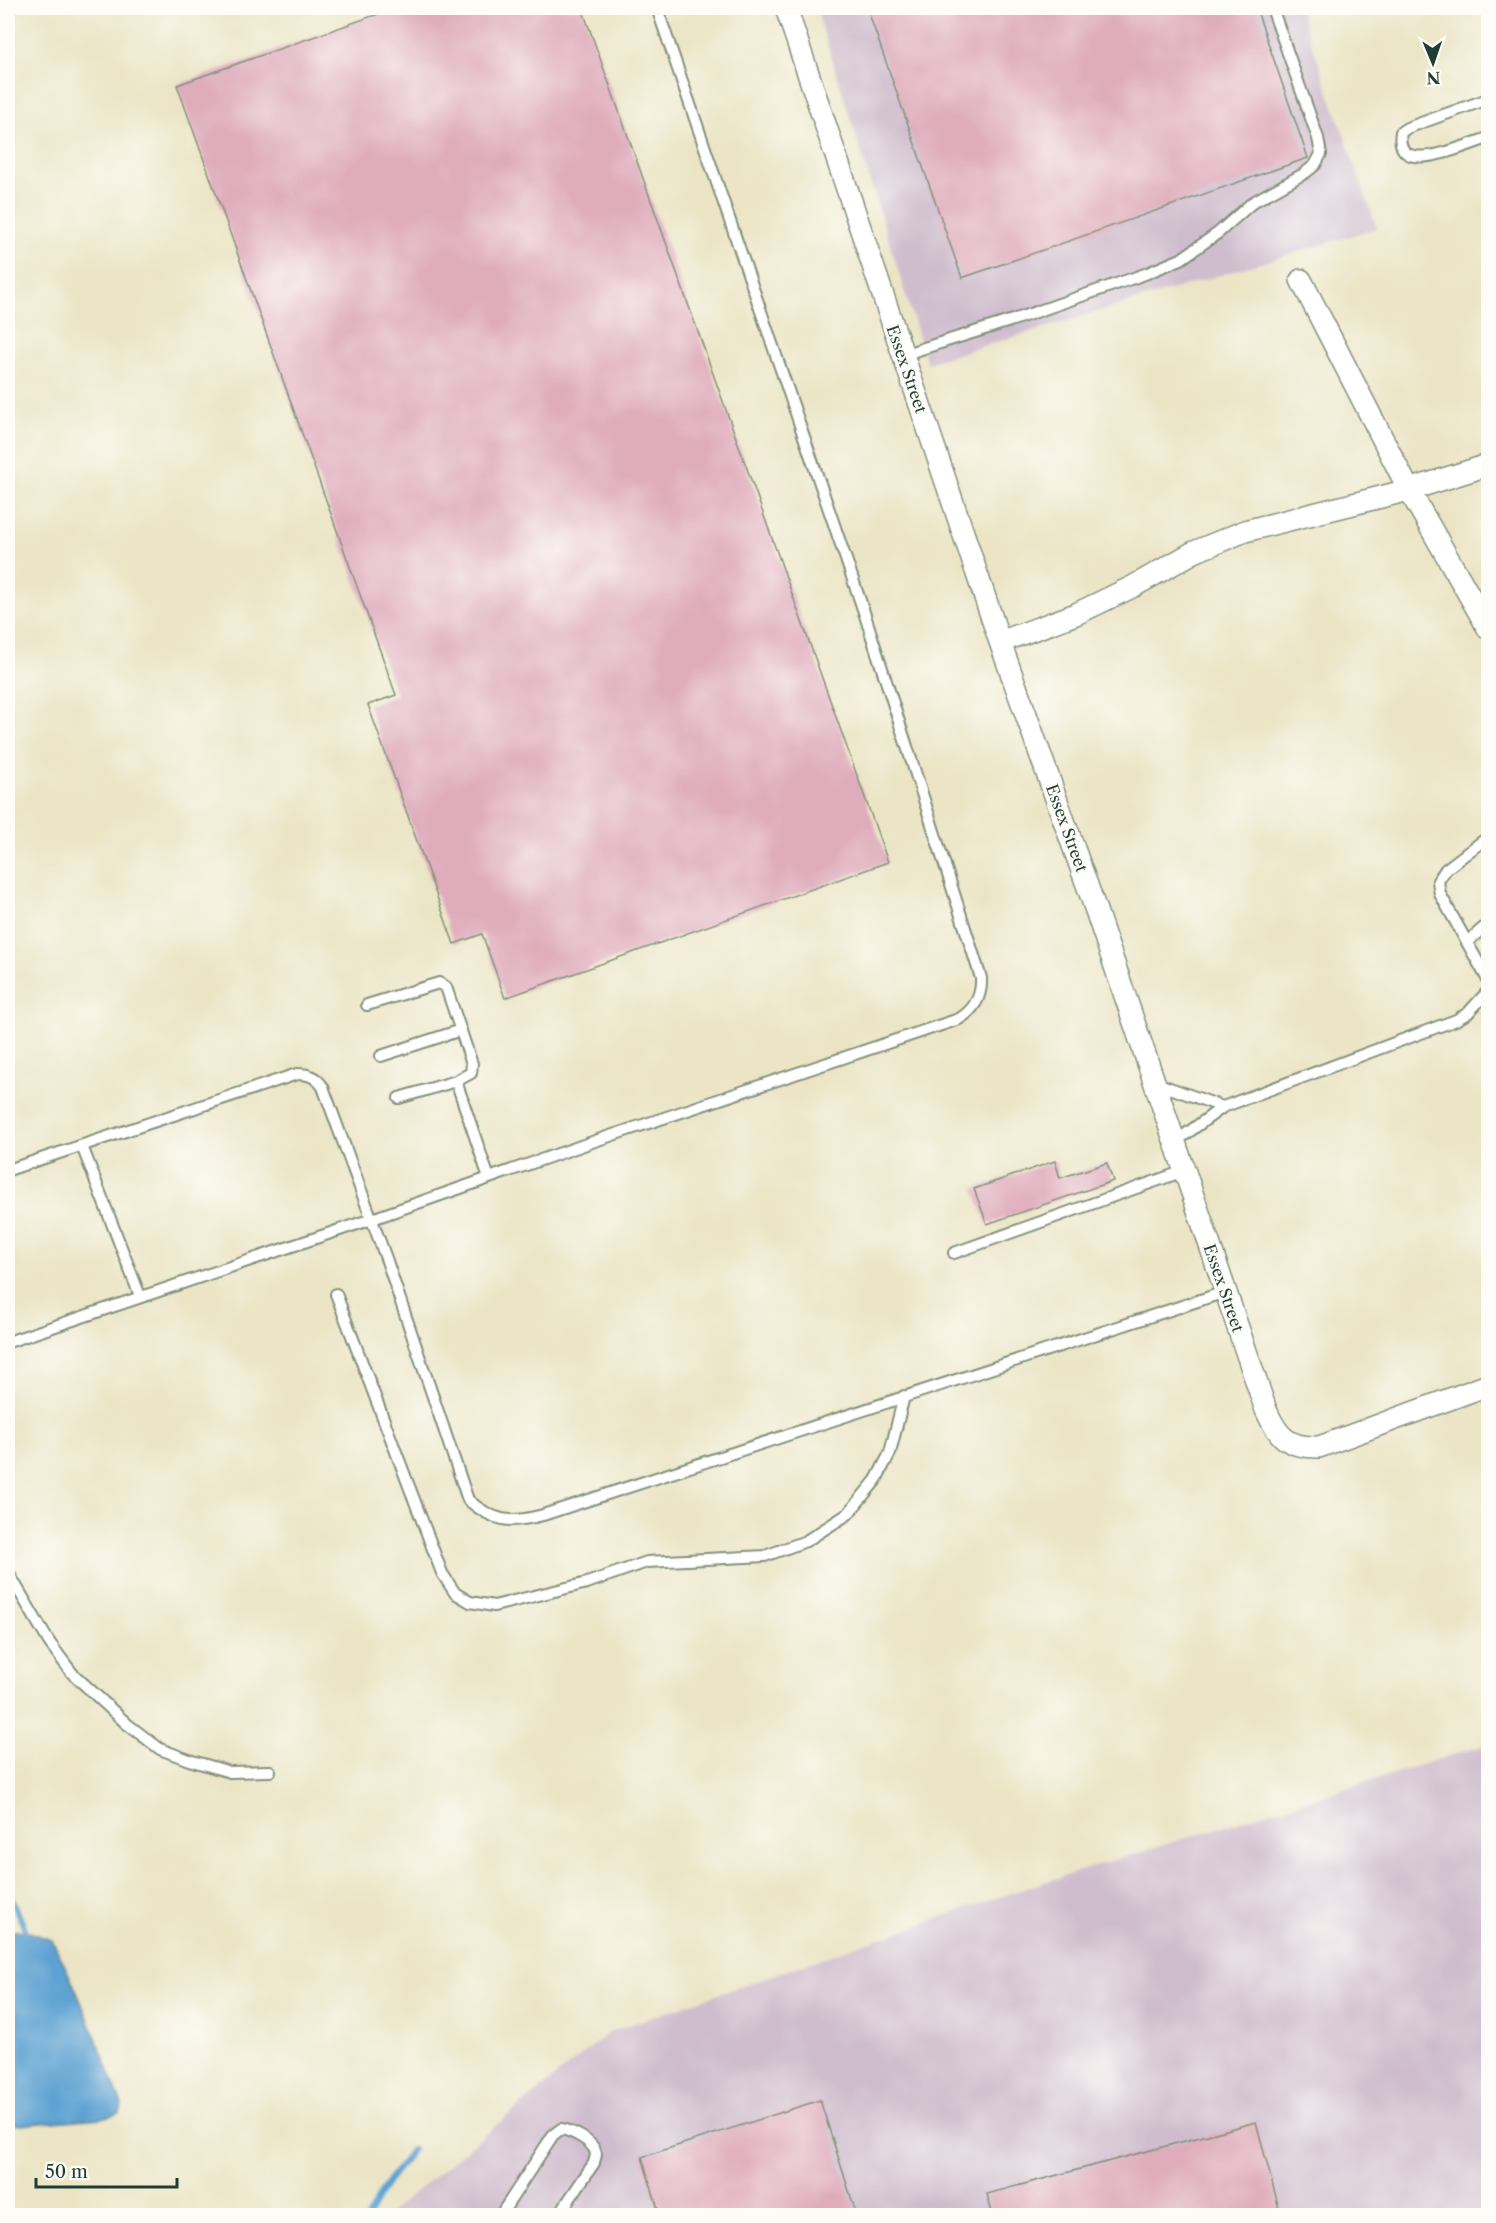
<svg xmlns="http://www.w3.org/2000/svg" width="1496" height="2223" viewBox="0 0 1496 2223" font-family="'Libre Caslon Text',serif">
	<rect width="100%" height="100%" fill="#fdfcf7"/>
	<filter id="ink" filterUnits="userSpaceOnUse"><feTurbulence type="fractalNoise" baseFrequency=".0167" numOctaves="2"/><feDisplacementMap in="SourceGraphic" scale="12" xChannelSelector="R" yChannelSelector="G"/><feConvolveMatrix kernelMatrix="1 2 1 2 8 2 1 2 1" color-interpolation-filters="sRGB"/></filter>
	<filter id="wash" filterUnits="userSpaceOnUse"><feTurbulence type="fractalNoise" baseFrequency=".008" numOctaves="4" result="noise"/><feDisplacementMap in="SourceGraphic" scale="24" xChannelSelector="R" yChannelSelector="G"/><feGaussianBlur stdDeviation="1.35" result="paint"/><feColorMatrix in="noise" values="0 0 0 0 0 0 0 0 0 0 0 0 0 0 0 0 0 1.4 0 .05"/><feComposite in="paint" operator="in"/></filter>
	<g filter="url(#wash)">
		<rect width="100%" height="100%" fill="#ebe5c6"/>
		<path fill="#cfbdce" d="M816,8h483l78,220 -450,135z
			M1488,1744v471l-1102,1 225,-185 421,-145z"/>
		<path fill="#5da2d2" stroke="#3e7083" stroke-width="1.5" d="M13,1931h13l26,9c28,53 48,109 70,165l-2,8 -19,5 -83,7 -10,-5v-187z"/>
		<g fill="none" stroke-linecap="round" stroke-linejoin="round">
			<path stroke="#5da2d2" stroke-width="6" d="M8,1891l18,40
				M368,2216l20,-35 25,-32"/>
		</g>
		<g id="blocks">
			<path fill="#dfacbc" d="M395,8h187l306,854 -383,136 -23,-64 -28,10 -86,-239 28,-10 -219,-610z
				M867,8h389l52,150 -346,120z
				M1055,1161l5,17 47,-15 6,18 -126,43 -13,-35z
				M820,2100l37,116h-197l-18,-59z
				M1256,2122l25,94h-288l-6,-22z"/>
		</g>
	</g>
	<g filter="url(#ink)">
		<use href="#blocks" fill-opacity="0" stroke="#85917d" stroke-width="1.5"/>
		<g fill="none" stroke-linecap="round" stroke-linejoin="round">
			<g stroke="#85917d" stroke-width="14">
				<path id="lane" d="M1488,99l-81,29 -6,4c-8,48 67,12 87,6
					M902,355l108,-34 135,-47 36,-15 37,-26 35,-31 52,-29 10,-8 6,-11 -3,-16 -46,-130
					M1488,837l-42,32 -8,12 2,13 48,86
					M1467,942l21,-18
					M367,1005l72,-22 7,4 26,77 -1,9 -15,8
					M381,1056l80,-26
					M1156,1083l67,24
					M399,1098l57,-17 33,97
					M1175,1142l48,-35 233,-87 12,-7 20,-22
					M82,1146l58,150
					M8,1170l289,-96c13,0 19,3 26,13l64,174 81,239c26,22 42,24 75,15l682,-223
					M954,1253l230,-82
					M336,1294l106,279 13,20 15,9 24,4 93,-23 60,-21 118,-6 41,-15 42,-27 28,-34 14,-27 14,-57
					M8,1342l364,-123 223,-78 364,-122c15,-9 23,-23 22,-41l-118,-369 -206,-601
					M8,1572l41,70 23,31 55,51 33,25 29,11 41,12 40,-1
					M500,2216l53,-81 8,-6c11,2 33,12 35,25 0,3 -2,6 -2,9l-36,53"/>
			</g>
			<g stroke="#85917d" stroke-width="24">
				<path id="street" d="M786,8l214,634 91,254 175,514c12,27 22,38 53,37l169,-62
					M1301,280l108,210 79,138
					M1000,642l76,-28 58,-28 60,-34 51,-21 164,-41 79,-25"/>
			</g>
			<use href="#lane" stroke="#fff" stroke-width="10"/>
			<use href="#street" stroke="#fff" stroke-width="21"/>
		</g>
	</g>
	<g text-anchor="middle" dominant-baseline="central" stroke-width="6" stroke-linejoin="round" paint-order="stroke">
		<g font-size="16" fill="#1f3d34" stroke="#fdfcf7">
			<text transform="translate(907 369) rotate(71)">Essex Street</text>
			<text transform="translate(1067 828) rotate(70)">Essex Street</text>
			<text transform="translate(1224 1288) rotate(71)">Essex Street</text>
		</g>
	</g>
	<rect width="1496" height="2223" fill="none" stroke="#fdfcf7" stroke-width="30"/>
	<g transform="translate(1433 63) rotate(178)" stroke="#fdfcf7" stroke-width="4.5" paint-order="stroke">
	<path d="M0-4.5L10 22L0 15L-10 22Z" fill="#1f3d34"/>
	<text y="-9" font-size="16" font-weight="bold" text-anchor="middle" fill="#1f3d34">N</text>
	</g>
	<path d="M36 2178v9h141v-9" fill="none" stroke="#1f3d34" stroke-width="3"/>
	<text x="45" y="2178" font-size="18" fill="#1f3d34" stroke="#fdfcf7" stroke-width="4.5" paint-order="stroke">50 m</text>
</svg>
